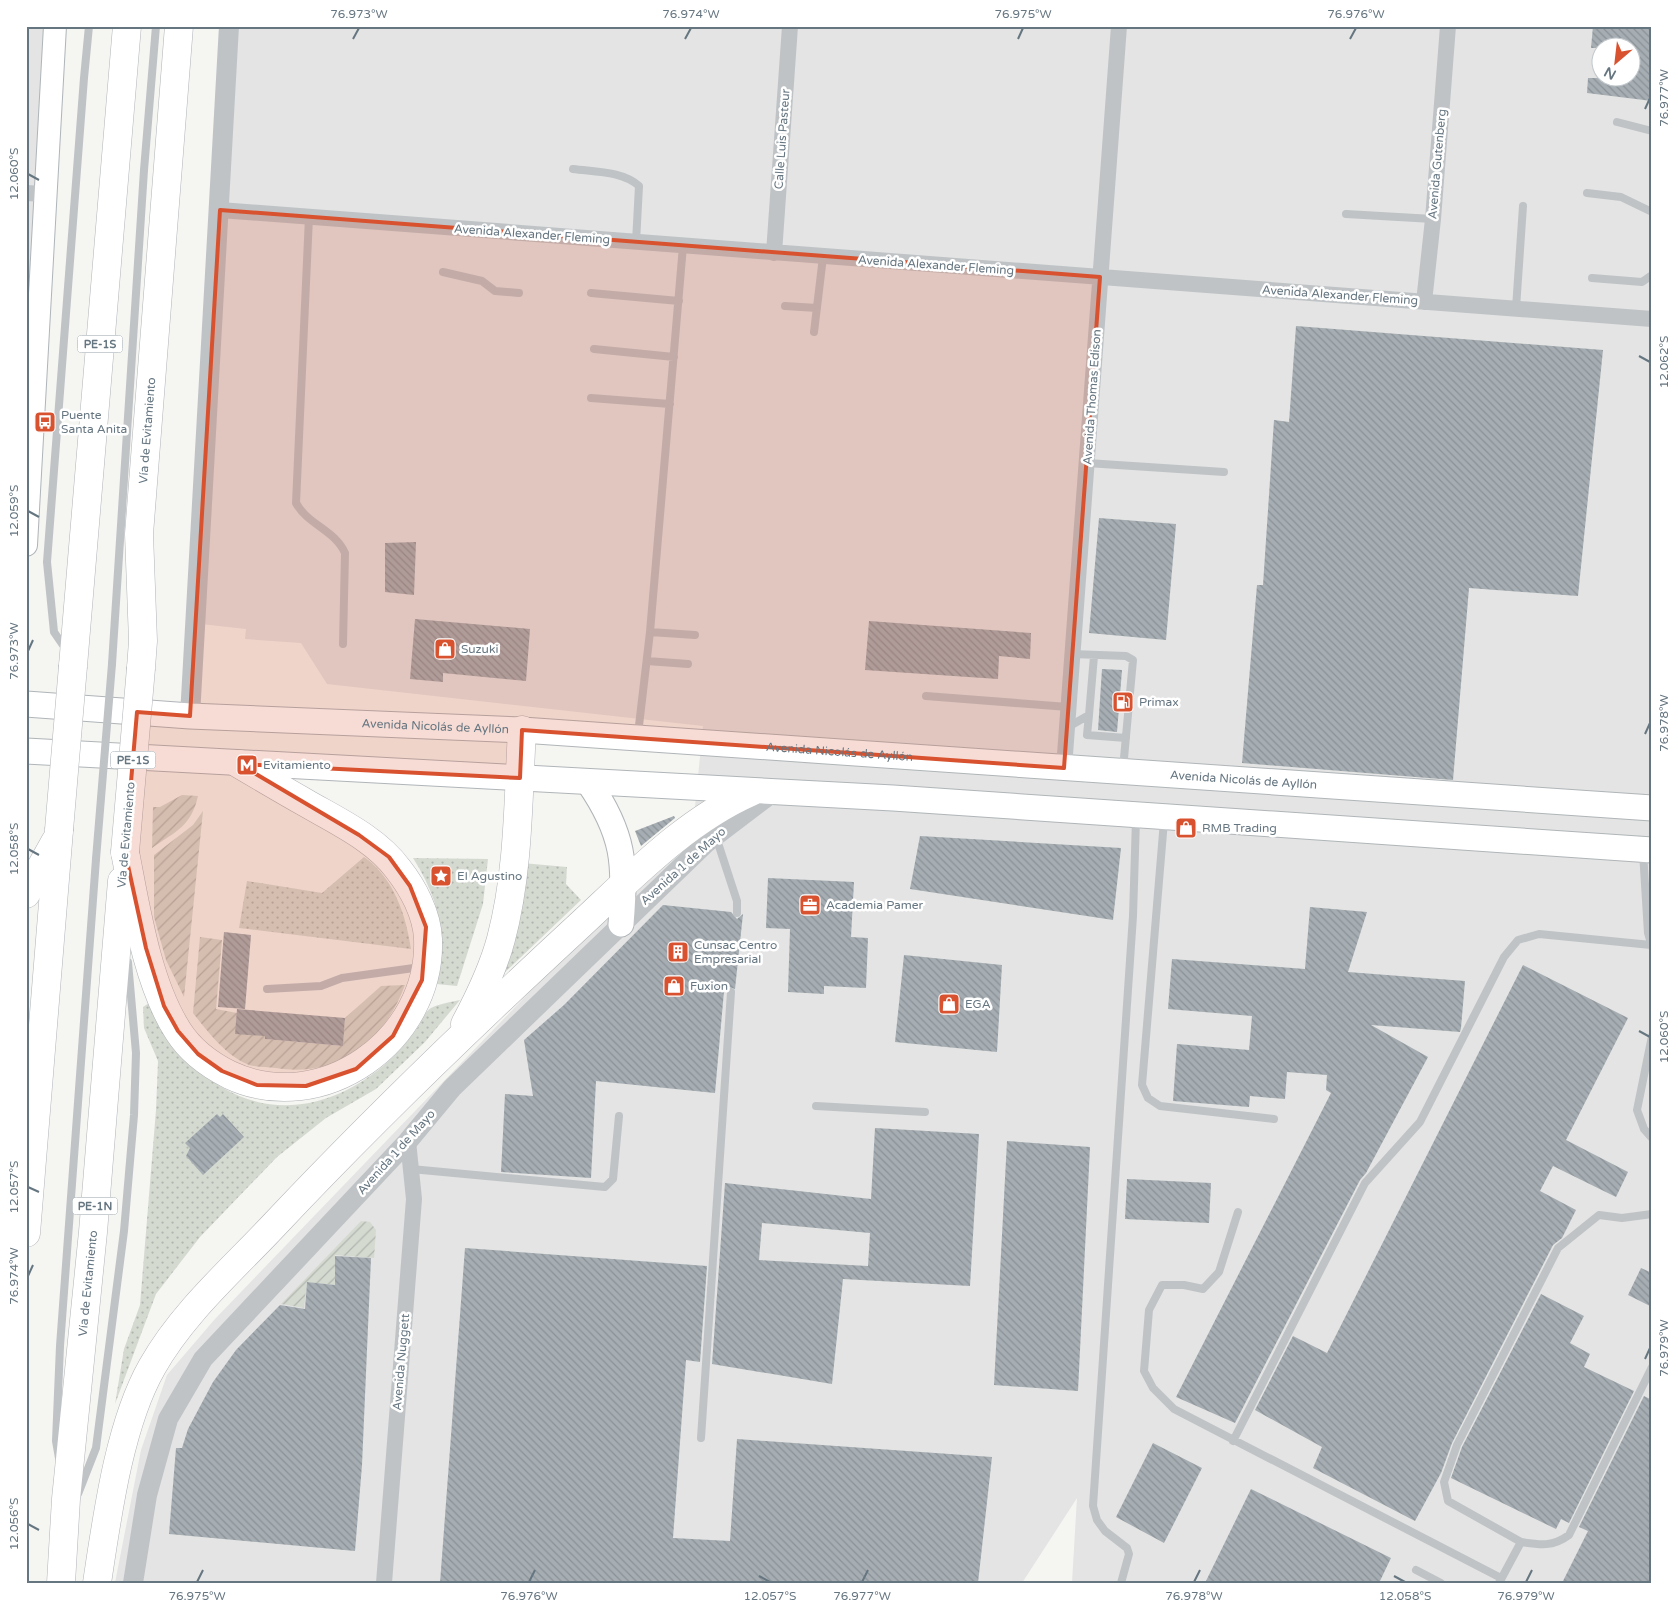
<svg xmlns="http://www.w3.org/2000/svg" width="1678" height="1609" viewBox="0 0 1678 1609" font-family="'Varela Round',sans-serif">
	<defs>
		<pattern id="grass-dots" width="8" height="8" patternUnits="userSpaceOnUse" patternTransform="scale(1.25)"><rect width="8" height="8" fill="#d5dad1"/><path d="M2 2h.1M6 6h.1" fill="none" stroke="#b1b5af" stroke-width="1.8" stroke-linecap="round"/></pattern>
		<pattern id="garden-furrows" width="10" height="10" patternUnits="userSpaceOnUse" patternTransform="scale(1.25)"><rect width="10" height="10" fill="#d5dad1"/><path d="M-1 1l2-2M0 10L10 0M9 11l2-2" fill="none" stroke="#b1b5af"/></pattern>
		<pattern id="building-back-hatch" width="6" height="6" patternUnits="userSpaceOnUse" patternTransform="scale(1.25)"><rect width="6" height="6" fill="#a6aeb3"/><path d="M-1 5l2 2M0 0l6 6M5-1l2 2" fill="none" stroke="#8b9297"/></pattern>
	</defs>
	<rect width="100%" height="100%" fill="#f5f5f2"/>
	<path fill="#e3e4e3" fill-rule="evenodd" d="M26,26h36l-36,405z
		M220,26h1432v1557h-580l5,-85 -55,85h-907l26,-133 26,-75 48,-56 381,-396 96,-85 11,-112 -376,-42 -26,-41 -56,-4 1,-10 -45,-5zM1600,48h30v30h-30z"/>
	<path fill="url(#grass-dots)" d="M364,857c30,21 42,58 47,92l-172,-21 8,-47 75,12z
		M413,858l75,1 -5,45 -26,82 -21,-2c12,-47 3,-85 -23,-126z
		M522,863l45,4 -1,17 15,16 -83,79z
		M460,1000l-35,42 -49,47 -50,29 -49,39 -77,80 -44,57 -41,110 9,-55 16,-44 16,-195 2,-49 -14,-33 -1,-21 9,-6c9,16 24,49 37,61 60,58 131,56 194,4 13,-11 25,-25 35,-39 4,-6 7,-16 13,-19 8,-4 20,-6 29,-8z"/>
	<path fill="url(#garden-furrows)" d="M182,795l16,1c-7,31 -22,35 -46,52l1,-41h7z
		M203,811l-19,186 -18,-37 -12,-43v-62l39,-30z
		M200,937l22,3 -6,69 21,4 28,23v3l78,7 2,-28 36,-32 24,-1c-21,57 -67,93 -129,83 -9,-1 -19,-1 -27,-3 -24,-10 -41,-33 -56,-52z
		M361,1221l9,1 6,8 -2,28 -39,-3v30l-28,-3 -3,26 -23,-4z"/>
	<path fill="url(#building-back-hatch)" fill-rule="evenodd" d="M1593,26h59v75l-65,-8 1,-15h42v-30h-39z
		M1296,326l307,24 -25,246 -109,-8 -16,192 -211,-17 15,-178h6l11,-165 15,2z
		M1099,518l77,6 -10,116 -77,-7z
		M416,542l-2,53 -29,-3v-49z
		M415,619l115,10 -4,52 -83,-8v9l-33,-3z
		M869,621l162,12 -1,26 -31,-3 -1,23 -133,-9z
		M1102,669l20,1 -5,62 -19,-2z
		M674,816l1,2 -34,28 -6,-15z
		M920,836l201,12 -8,72 -203,-31z
		M768,878l86,4 -3,55 17,1 -2,50 -42,-2v8l-36,-2 2,-63 -24,-1z
		M663,905l68,7 6,7 6,-5 -8,75 -6,-2 -5,4 -9,102 -119,-12 -5,97 -90,-6 4,-78 28,2 -9,-56 40,-35z
		M1310,907l57,5 -19,60 117,9 -4,47 -1,4 -89,-7 57,32 -62,116 -6,7 -125,243 -59,-26 155,-304 -5,-3 1,-15 -40,-3 -2,27 -35,-3 -1,11 -76,-6 4,-57 72,6 3,-34 -84,-7 4,-50 133,10z
		M224,932l27,3 -6,74 -27,-2z
		M904,955l98,10 -5,87 -102,-10z
		M1523,965l105,53 -62,122 62,32 -12,25 -63,-31 -13,25 36,19 -14,28 -9,7 -101,198 -11,30 -26,48 -102,-53 9,-21 -67,-37 38,-74 34,17z
		M237,1009l108,9 -2,28 -78,-7v-3l-30,-2z
		M217,1114l3,3 3,-3 21,23 -41,38 -17,-19 4,-8 -5,-5z
		M875,1128l104,6 -9,152 -127,-7 -11,105 -120,-20 13,-181 146,16zM762,1223l108,10 -2,33 -109,-6z
		M1007,1141l83,6 -12,244 -84,-6z
		M1127,1179l84,4 -2,40 -84,-4z
		M465,1248l242,18 -7,96 -14,-2 -13,178 57,3 7,-102 255,18 -14,126h-538z
		M335,1256l36,2 -9,207 -7,86 -186,-17 7,-86h6l6,-19 25,-47 23,-32 44,-45 25,4 2,-27 28,3z
		M1641,1268l11,5v34l-24,-12z
		M1541,1294l43,22 -14,27 20,11 -6,13 50,24 -65,132 -8,-4 -5,10 -105,-51 11,-31z
		M1644,1396l8,4v183h-90l26,-52 -9,-4z
		M1153,1443l49,25 -38,75 -48,-26z
		M1251,1489l140,69 -12,25h-174z"/>
	<g fill="none" stroke-linecap="round" stroke-linejoin="round">
		<g stroke="#afb5b9" stroke-width="24">
			<path id="secondary" d="M26,545l29,-519"/>
		</g>
		<g stroke="#b0b5b8" stroke-width="27">
			<g id="primary">
				<path id="s1" d="M26,704l164,12 332,14 1130,78"/>
				<path d="M26,751l867,47 759,52"/>
				<path d="M589,783c35,51 37,81 32,141"/>
			</g>
		</g>
		<g stroke="#b0b4b7" stroke-width="29">
			<g id="motorway">
				<path d="M73,666l54,-640"/>
				<path id="s2" d="M141,668l2,-27 -4,-107 40,-508"/>
				<path d="M125,852c11,56 22,131 53,179 12,19 32,34 52,44 92,43 202,-35 198,-136 -1,-25 -15,-51 -30,-70 -22,-30 -61,-48 -92,-66 -23,-13 -45,-26 -67,-39"/>
				<path d="M26,894l29,-52"/>
				<path d="M465,1024c15,-28 28,-55 36,-85 18,-68 17,-140 21,-209"/>
				<path d="M26,1233l33,-403"/>
				<path id="s3" d="M61,1583l5,-84 27,-267 29,-351"/>
				<path d="M97,1583c10,-66 22,-158 55,-216 31,-55 81,-98 124,-144 97,-103 200,-202 304,-298 52,-48 105,-104 171,-133"/>
			</g>
		</g>
		<path stroke="#bfc3c6" stroke-width="8" d="M1617,122l35,9
			M573,169c22,3 49,2 66,17l-3,56
			M1587,193l34,4 31,15
			M1346,214l87,5
			M309,217l-13,286c12,22 39,27 49,50l-2,91
			M443,272l39,9 13,10 24,2
			M1592,278l50,4 10,-7
			M591,293l88,8
			M785,306l32,2
			M1516,308l7,-102
			M814,332l9,-75
			M594,349l80,8
			M591,398l79,6
			M1087,463l137,9
			M650,632l45,3
			M67,651l-13,-19 -7,-70 37,-484 5,-52
			M1072,654l54,2 7,4 -10,109
			M647,661l41,3
			M112,664l32,-494 12,-144
			M926,696l142,11
			M1089,715l-2,20 39,3
			M1068,727l21,-12 5,-59
			M638,734l12,-102 33,-386
			M1164,821l-22,264 6,13 12,8 114,13
			M716,837l21,64v12
			M1643,852l5,81 4,14
			M267,989l54,-3 21,-8 79,-11
			M1652,1036l-15,74 7,19 8,9
			M816,1106l109,6
			M411,1169l194,18 8,-8 6,-63
			M1238,1212l-19,60 -16,17 -19,-4h-22l-13,25 -5,61 9,17 21,21 327,169
			M701,1438l30,-446
			M1233,1441l132,-258 55,-61 84,-165 14,-17 21,-6 112,11
			M59,1458l-3,-17 4,-95 36,-487
			M78,1494l18,-46 28,-217 10,-116 2,-62 -8,-91
			M1521,1542c19,3 32,5 48,-7l83,-168
			M1416,1570l25,13
			M1121,1583l8,-29 -2,-6 -22,-17 -8,-11 -4,-14 40,-590 3,-97
			M1499,1583l22,-41 -73,-41 -4,-19 13,-37 101,-197 41,-33 23,3 30,-4"/>
		<path stroke="#bfc3c6" stroke-width="16" d="M26,193l20,1
			M220,210l1432,109
			M774,253l16,-227
			M1424,302l9,-83 15,-193
			M1064,768l55,-742
			M384,1583l30,-384 -6,-58"/>
		<path stroke="#bfc3c6" stroke-width="20" d="M190,716l39,-690
			M133,1583l14,-88 21,-76 35,-60 205,-218 44,-53 254,-245 66,-50"/>
		<use href="#secondary" stroke="#fff" stroke-width="22"/>
		<use href="#primary" stroke="#fff" stroke-width="25"/>
		<use href="#motorway" stroke="#fff" stroke-width="28"/>
		<g stroke="#b0b4b7" stroke-width="29" stroke-linecap="butt">
			<path id="motorway-bridge" d="M59,830l14,-164
				M125,852l16,-184"/>
		</g>
		<path stroke="#bfc3c6" stroke-width="8" d="M96,859l16,-195"/>
		<use href="#motorway-bridge" stroke="#fff" stroke-width="28"/>
	</g>
	<path fill="#d8522f" fill-opacity="0.2" stroke="#d8522f" stroke-width="4" stroke-linejoin="round" d="M220,210l880,67 -36,491 -542,-38 -2,48 -281,-14 120,71 30,22 21,29 16,41 -4,53 -29,56 -37,33 -50,17 -49,-1 -35,-14 -24,-17 -20,-23 -14,-25 -18,-58 -21,-96 12,-140 53,4z"/>
	<path fill="none" stroke="#667681" stroke-width="2" d="M353,39l6,-11M685,39l6,-11M1018,39l5,-11M1350,39l6,-11M1645,109l5,-11M28,174l11,6M1639,356l11,6M28,511l11,6M28,651l5,-11M1645,734l5,-11M28,849l11,6M1639,1031l11,6M28,1187l11,5M28,1276l5,-11M1645,1359l5,-11M28,1524l11,6M759,1576l11,6M1394,1576l11,6M197,1582l6,-12M529,1582l6,-12M862,1582l6,-12M1194,1582l6,-12M1526,1582l6,-12"/>
	<defs>
		<g id="bus-square" transform="scale(1.125)"><rect x="-9" y="-9" width="18" height="18" rx="4" fill="#d8522f" stroke="#fff"/><path d="M-5-6H5V4H4V6H2V4H-2V6H-4V4H-5ZM-3.5-4V0h7V-4ZM-3.5 1.2v1.5H-2V1.2ZM2 1.2v1.5H3.5V1.2Z" fill="#fff"/></g>
		<g id="shop-square" transform="scale(1.125)"><rect x="-9" y="-9" width="18" height="18" rx="4" fill="#d8522f" stroke="#fff"/><path d="M-5-2.5h2.3a2.7 3.5 0 0 1 5.4 0H5L5.5 6h-11ZM-1.5-2.5h3a1.5 2.3 0 0 0-3 0Z" fill="#fff"/></g>
		<g id="fuel-square" transform="scale(1.125)"><rect x="-9" y="-9" width="18" height="18" rx="4" fill="#d8522f" stroke="#fff"/><path d="M-5.5-6h7V0h2V4h1.3V-2.5L3-4.5l.8-.8L6-3V5H2.5V1h-1V6h-7ZM-4.2-4.7v3.2H.2V-4.7Z" fill="#fff"/></g>
		<g id="metro-square" transform="scale(1.125)"><rect x="-9" y="-9" width="18" height="18" rx="4" fill="#d8522f" stroke="#fff"/><path d="M-5.5 5V-5H-3L0 0L3-5H5.5V5H3V-.5L0 4L-3-.5V5Z" fill="#fff"/></g>
		<g id="sight-square" transform="scale(1.125)"><rect x="-9" y="-9" width="18" height="18" rx="4" fill="#d8522f" stroke="#fff"/><path d="M0-6L1.8-2.2L6-1.7L2.9 1.2L3.7 5.4L0 3.3L-3.7 5.4L-2.9 1.2L-6-1.7L-1.8-2.2Z" fill="#fff"/></g>
		<g id="office-square" transform="scale(1.125)"><rect x="-9" y="-9" width="18" height="18" rx="4" fill="#d8522f" stroke="#fff"/><path d="M-6-3h4V-5.5h4V-3h4V5H-6ZM-1-4.5V-3h2v-1.5ZM-6 0V1H6V0Z" fill="#fff"/></g>
		<g id="building-square" transform="scale(1.125)"><rect x="-9" y="-9" width="18" height="18" rx="4" fill="#d8522f" stroke="#fff"/><path d="M-4-6H4V6H1V3H-1V6H-4ZM-2.5-4.3h1.7v1.8h-1.7ZM.8-4.3h1.7v1.8H.8ZM-2.5-1h1.7V.8h-1.7ZM.8-1h1.7V.8H.8Z" fill="#fff"/></g>
	</defs>
	<g fill-rule="evenodd">
		<use href="#bus-square" x="45" y="422"/>
		<use href="#shop-square" x="445" y="649"/>
		<use href="#fuel-square" x="1123" y="702"/>
		<use href="#metro-square" x="247" y="765"/>
		<use href="#shop-square" x="1186" y="828"/>
		<use href="#sight-square" x="441" y="876"/>
		<use href="#office-square" x="810" y="905"/>
		<use href="#building-square" x="678" y="952"/>
		<use href="#shop-square" x="674" y="986"/>
		<use href="#shop-square" x="949" y="1004"/>
	</g>
	<g text-anchor="middle" dominant-baseline="central" stroke-width="5" stroke-linejoin="round" paint-order="stroke">
		<g fill="#fff" stroke="#949fa7" stroke-width="1">
			<rect x="77.5" y="335.5" width="45" height="17" rx="4"/>
			<rect x="110.5" y="751.5" width="45" height="17" rx="4"/>
			<rect x="72.5" y="1197.5" width="45" height="17" rx="4"/>
		</g>
		<g font-size="11" font-weight="bold" fill="#667681">
			<text x="100" y="344">PE-1S</text>
			<text x="133" y="760">PE-1S</text>
			<text x="95" y="1206">PE-1N</text>
		</g>
		<g font-size="12" fill="#667681" stroke="#fff">
			<text transform="translate(782 139) rotate(-86)">Calle Luis Pasteur</text>
			<text transform="translate(1437 164) rotate(-85)">Avenida Gutenberg</text>
			<text transform="translate(532 234) rotate(4)">Avenida Alexander Fleming</text>
			<text transform="translate(936 265) rotate(4)">Avenida Alexander Fleming</text>
			<text transform="translate(1340 295) rotate(4)">Avenida Alexander Fleming</text>
			<text transform="translate(1092 397) rotate(-86)">Avenida Thomas Edison</text>
			<text stroke="none"><textPath href="#s2" startOffset="238">Vía de Evitamiento</textPath></text>
			<text stroke="none"><textPath href="#s1" startOffset="410">Avenida Nicolás de Ayllón</textPath></text>
			<text stroke="none"><textPath href="#s1" startOffset="815">Avenida Nicolás de Ayllón</textPath></text>
			<text stroke="none"><textPath href="#s1" startOffset="1220">Avenida Nicolás de Ayllón</textPath></text>
			<text transform="translate(126 835) rotate(-85)">Vía de Evitamiento</text>
			<text transform="translate(683 866) rotate(-42)">Avenida 1 de Mayo</text>
			<text transform="translate(396 1152) rotate(-48)">Avenida 1 de Mayo</text>
			<text stroke="none"><textPath href="#s3" startOffset="301">Vía de Evitamiento</textPath></text>
			<text transform="translate(401 1362) rotate(-85)">Avenida Nuggett</text>
		</g>
		<g font-size="12" fill="#667681" stroke="#fff" text-anchor="start">
			<text x="61" y="415">Puente<tspan x="61" dy="14">Santa Anita</tspan></text>
			<text x="461" y="649">Suzuki</text>
			<text x="1139" y="702">Primax</text>
			<text x="263" y="765">Evitamiento</text>
			<text x="1202" y="828">RMB Trading</text>
			<text x="457" y="876">El Agustino</text>
			<text x="826" y="905">Academia Pamer</text>
			<text x="694" y="945">Cunsac Centro<tspan x="694" dy="14">Empresarial</tspan></text>
			<text x="690" y="986">Fuxion</text>
			<text x="965" y="1004">EGA</text>
		</g>
	</g>
	<rect width="1678" height="1609" fill="none" stroke="#ffffff" stroke-width="55"/>
	<g transform="translate(1616 62) rotate(208)"><circle r="24" fill="#ffffff" stroke="#c2c8cd"/>
	<path d="M0-4L9 19L0 12L-9 19Z" fill="#d8522f"/>
	<text y="-8" font-size="14" font-weight="bold" text-anchor="middle" fill="#667681">N</text>
	</g>
	<rect x="28" y="28" width="1622" height="1554" fill="none" stroke="#667681" stroke-width="2"/>
	<g font-size="12" text-anchor="middle" fill="#667681">
		<text x="359" y="18">76.973°W</text>
		<text x="691" y="18">76.974°W</text>
		<text x="1023" y="18">76.975°W</text>
		<text x="1356" y="18">76.976°W</text>
		<text transform="translate(1664 98) rotate(-90)" y="4">76.977°W</text>
		<text transform="translate(14 174) rotate(-90)" y="4">12.060°S</text>
		<text transform="translate(1664 362) rotate(-90)" y="4">12.062°S</text>
		<text transform="translate(14 511) rotate(-90)" y="4">12.059°S</text>
		<text transform="translate(14 651) rotate(-90)" y="4">76.973°W</text>
		<text transform="translate(1664 723) rotate(-90)" y="4">76.978°W</text>
		<text transform="translate(14 849) rotate(-90)" y="4">12.058°S</text>
		<text transform="translate(1664 1037) rotate(-90)" y="4">12.060°S</text>
		<text transform="translate(14 1187) rotate(-90)" y="4">12.057°S</text>
		<text transform="translate(14 1276) rotate(-90)" y="4">76.974°W</text>
		<text transform="translate(1664 1348) rotate(-90)" y="4">76.979°W</text>
		<text transform="translate(14 1524) rotate(-90)" y="4">12.056°S</text>
		<text x="197" y="1600">76.975°W</text>
		<text x="529" y="1600">76.976°W</text>
		<text x="770" y="1600">12.057°S</text>
		<text x="862" y="1600">76.977°W</text>
		<text x="1194" y="1600">76.978°W</text>
		<text x="1405" y="1600">12.058°S</text>
		<text x="1526" y="1600">76.979°W</text>
	</g>
</svg>
